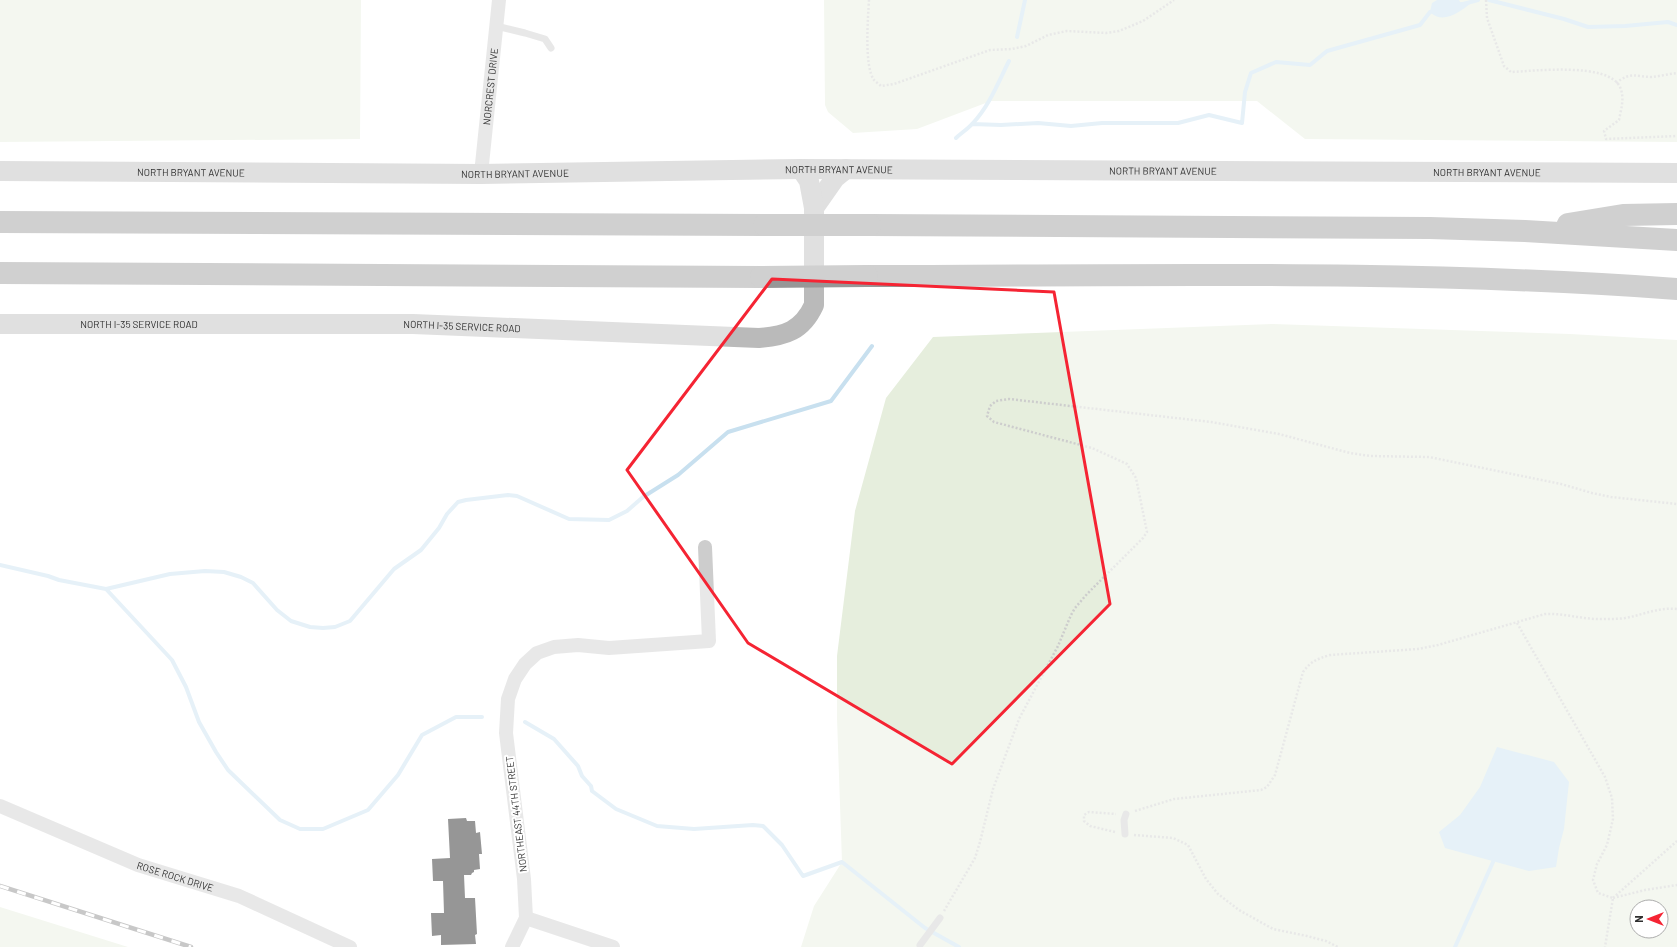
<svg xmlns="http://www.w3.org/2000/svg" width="1677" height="947" viewBox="0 0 1677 947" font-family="Barlow,sans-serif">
	<rect width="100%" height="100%" fill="#fff"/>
	<path fill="#e6eedd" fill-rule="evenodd" d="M0,0h361l-1,139 -360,3z
		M824,0h853v142l-372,-3 -48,-38h-266l-74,28 -64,4 -25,-21 -3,-7z
		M1273,324l297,10 107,6v607h-876l13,-41 28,-44 -5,-144v-62l18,-145 31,-113 47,-61zM1637,907h24v24h-24z
		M0,907l128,40h-128z"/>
	<path fill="#c8e0ef" d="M1437,0h22l1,2 11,1c-11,9 -28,22 -41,9l2,-9z
		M1497,747l57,15 15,20 -5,47 -5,19 -3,19 -27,4 -84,-23 -6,-16 21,-17 20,-28z"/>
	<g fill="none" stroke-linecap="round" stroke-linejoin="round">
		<path stroke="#c8e0ef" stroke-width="4" d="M1489,0l75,19 24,8 37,-1 43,-4 9,3
			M1463,4l15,-4
			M1017,37l8,-37
			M972,124l29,1 37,-2 33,3 31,-3h76l31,-8 33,8 3,-31 6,-19 25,-11 34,3 17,-14 93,-26 10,-13 5,-1
			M956,138c5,-5 12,-9 17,-15 16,-17 25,-40 36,-62
			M0,565l48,11 11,4 47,9 64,-15 35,-3 19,1 17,5 12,6 24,27 14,11 19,6 13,1 12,-1 15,-6 44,-52 27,-19 18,-22 8,-14 11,-12 8,-2 42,-5 9,1 52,23 40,1 18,-9 16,-14 35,-22 50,-43 103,-31 41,-55
			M106,589l66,71 14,27 13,35 17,30 12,18 52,50 20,9h23l45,-19 30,-35 24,-40 34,-18h26
			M525,722l29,17 24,27 4,10 9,10 1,5 24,18 41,17 37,3 59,-4 10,1 19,19 21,31 39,-14 83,66 34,19
			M1455,947l38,-85"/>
	</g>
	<path fill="#171717" d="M466,818l1,3h8l1,12 4,-1 2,22h-3l1,15 -6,1v2l-2,1 -1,2h-7l1,23h10l2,36 -2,1 1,9 -35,1v-10l-9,1 -1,-23h13l-1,-32h-10l-1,-22 18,-1 -2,-39z"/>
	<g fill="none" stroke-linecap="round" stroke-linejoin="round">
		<path stroke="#cdcdcd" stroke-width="2.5" stroke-dasharray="2 2" stroke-linecap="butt" d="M869,0c-1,18 -5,66 5,80 2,2 5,4 7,6l13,-2 96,-34 22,-1 14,-3 22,-11 19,-4 39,2 13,-2 24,-10 31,-21
			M1486,0l1,18 17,48 7,6c23,-1 97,-10 109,15 5,11 1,22 -1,33l-15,11 2,8 71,-3
			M1616,83c15,-12 20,-6 36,-6 8,-1 17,-3 25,-4
			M1517,623l88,154 7,21 1,21 -6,26 -10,19 -4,16 5,13 15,5 -8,49
			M1135,811l39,-12 87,-9 6,-3 8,-12 28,-103c8,-11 14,-13 27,-17l88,-6 20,-4 107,-31c20,-1 39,6 59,5 7,0 14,0 21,-1 18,-3 33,-11 52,-9
			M1115,832l-25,-6 -6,-5v-6l5,-3 27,2
			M1134,835l39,3 15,7 18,34 12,15 21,16 34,19 34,7 19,5 12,6
			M1613,898l64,-57
			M1613,898l32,-8 32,-5
			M944,911l31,-53 5,-16 13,-53 26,-70 39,-73 13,-31 4,-7 12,-14 56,-56 4,-6 -11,-54 -9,-14 -35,-16 -98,-26 -7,-6 3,-10 6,-5 13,-2 202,23 68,12 71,19 20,3 59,1 132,27 31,9 19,4 66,7"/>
		<path stroke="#cdcdcd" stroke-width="7" d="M496,26l29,7 20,6 6,9
			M1125,834l-1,-14 2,-6
			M920,945l20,-27"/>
		<g stroke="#cdcdcd" stroke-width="14">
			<path id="s1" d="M481,174l18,-174"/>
			<path id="s2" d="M0,806l138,59 101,31 111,51"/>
			<path d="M526,918l87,29"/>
			<path d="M512,947l14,-29 -2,-39 -18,-146 2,-34 7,-20 10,-15 12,-11 17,-6 24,-2 31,3 100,-7 -4,-94"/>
		</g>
		<g stroke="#bababa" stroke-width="20">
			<path id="s3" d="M0,171l481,3 320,-5 876,4"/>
			<path d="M814,208l21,-30 11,-9"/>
			<path id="s4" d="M0,324h413l346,14c26,-2 43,-7 55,-33v-97l-5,-27 -8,-12"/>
		</g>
		<path stroke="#979797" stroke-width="22" d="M0,222l764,3
			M1568,224l55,-9 54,-1
			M870,225l560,3 95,3 152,9
			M0,273l761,4
			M867,276c270,0 541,-7 810,13"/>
		<g stroke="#858585" stroke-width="4.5">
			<path id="rail" d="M0,886l191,61"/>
		</g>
		<use href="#rail" stroke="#fff" stroke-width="3" stroke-dasharray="9" stroke-linecap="butt"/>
		<path stroke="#979797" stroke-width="22" d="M764,225h106
			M761,277l106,-1"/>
	</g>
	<path d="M0 0H1677V947H0ZM772,279l282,13 56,312 -158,160 -204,-121 -121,-173z" fill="#fff" fill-opacity=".55" fill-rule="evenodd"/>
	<path fill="none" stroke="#f52433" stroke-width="3" stroke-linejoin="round" d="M772,279l282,13 56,312 -158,160 -204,-121 -121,-173z"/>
	<g text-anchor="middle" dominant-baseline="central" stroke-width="4" stroke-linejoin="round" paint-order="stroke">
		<g font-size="10" fill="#303030" stroke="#fff">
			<text stroke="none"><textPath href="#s1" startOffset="88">NORCREST DRIVE</textPath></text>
			<text stroke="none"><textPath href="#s3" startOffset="839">NORTH BRYANT AVENUE</textPath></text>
			<text stroke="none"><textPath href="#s3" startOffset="1163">NORTH BRYANT AVENUE</textPath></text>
			<text stroke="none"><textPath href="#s3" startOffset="191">NORTH BRYANT AVENUE</textPath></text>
			<text stroke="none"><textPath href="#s3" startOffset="1487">NORTH BRYANT AVENUE</textPath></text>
			<text stroke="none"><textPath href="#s3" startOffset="515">NORTH BRYANT AVENUE</textPath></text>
			<text stroke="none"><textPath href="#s4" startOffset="139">NORTH I-35 SERVICE ROAD</textPath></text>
			<text stroke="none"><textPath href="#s4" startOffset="462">NORTH I-35 SERVICE ROAD</textPath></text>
			<text transform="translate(516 814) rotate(-97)">NORTHEAST 44TH STREET</text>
			<text stroke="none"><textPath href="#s2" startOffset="189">ROSE ROCK DRIVE</textPath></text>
		</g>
	</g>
	<g transform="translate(1649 919) rotate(270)"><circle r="19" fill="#ffffff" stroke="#acacac"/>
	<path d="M0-3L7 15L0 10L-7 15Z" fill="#f52433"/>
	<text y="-6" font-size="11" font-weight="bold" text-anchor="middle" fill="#303030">N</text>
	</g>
</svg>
